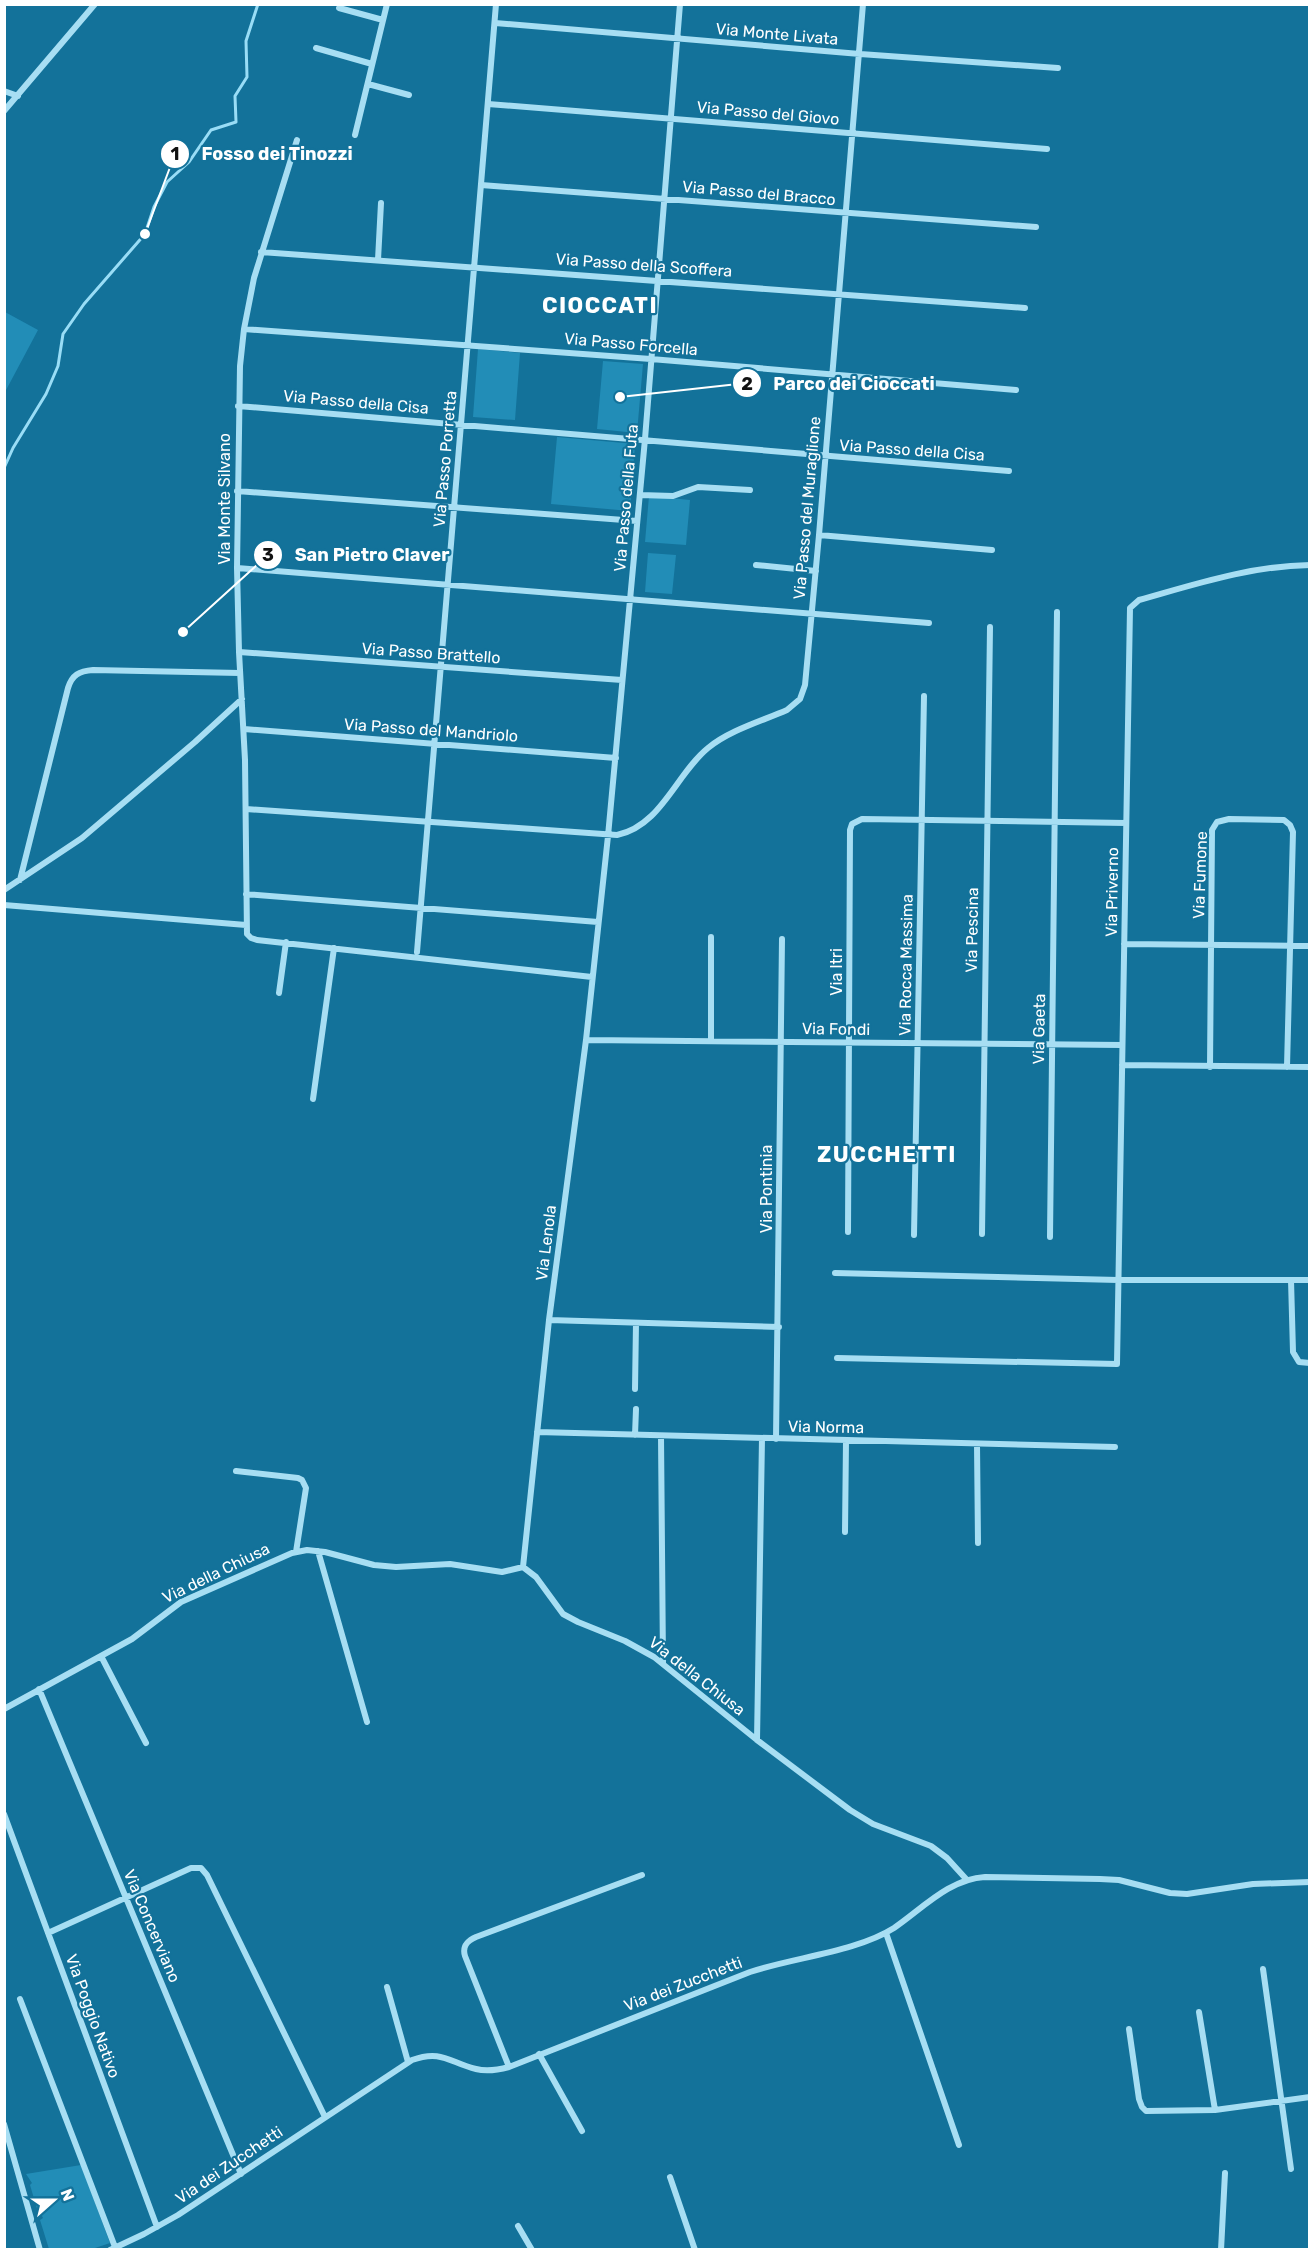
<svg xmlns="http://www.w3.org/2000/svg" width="1314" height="2254" viewBox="0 0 1314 2254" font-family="Rubik,sans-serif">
	<rect width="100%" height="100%" fill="#13729a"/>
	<path fill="#228db7" d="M5,312l33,18 -33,62h-1z
		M478,349l42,4 -5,67 -42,-3z
		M603,361l40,3 -6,69 -40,-4z
		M557,437l78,7 -5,67 -79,-7z
		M649,496l41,4 -4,45 -41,-3z
		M648,553l28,2 -4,39 -27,-2z
		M81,2165l29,78 -18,6h-43l-9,-29 3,-2 -2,-4 -3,-2 -8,-27 2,-2 -6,-9z"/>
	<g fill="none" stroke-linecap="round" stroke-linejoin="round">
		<path stroke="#99ddf6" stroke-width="3" d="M4,468l9,-20 33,-54 12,-28 5,-32 21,-30 61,-70 9,-27 13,-25 22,-20 22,-32 25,-8 -1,-26 12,-19 -1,-36 12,-37"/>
		<path stroke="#a7def3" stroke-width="6" d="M339,8l44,12
			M495,23l365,31 198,14
			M316,48l56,16
			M368,84l41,11
			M4,91l14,5
			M488,104l559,45
			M4,111l91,-107
			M355,135l32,-131
			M297,140l-43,138 -10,51 -4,37 -3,202 2,84 6,108 2,174 4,4 6,2 335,37
			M481,185l555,42
			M261,252l764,56
			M378,260l3,-57
			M244,329l407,30 365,31
			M238,406l771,65
			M237,491l400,30
			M640,495l33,1 25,-9 52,3
			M819,535l173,15
			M756,565l60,6
			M237,568c231,17 461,38 692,55
			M239,652l383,28
			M244,729l372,29
			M246,809l371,26c44,-9 59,-61 91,-87 22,-18 54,-27 79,-38l13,-11 5,-14 14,-150 44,-531
			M20,880l48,-192c4,-13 11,-17 25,-18l147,3
			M4,890l78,-52 113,-96 47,-43
			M246,894l352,28
			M4,905l242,20
			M711,937v104
			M1124,944l186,2
			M417,952l79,-948
			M279,993l7,-51
			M586,1040l536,5
			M1122,1065l188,2
			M1210,1067l2,-237 5,-8 12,-3 55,1 6,5 3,7 -6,235
			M313,1099l21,-151
			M848,1232l2,-402 2,-6 10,-5 264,4
			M982,1234l8,-607
			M914,1235l10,-539
			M1050,1237l7,-625
			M835,1273l283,7h192
			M1291,1280l2,72 6,10 11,1
			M549,1320l230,7
			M837,1358l280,6 13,-756 9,-8c57,-16 111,-34 171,-35
			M635,1389l1,-66
			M537,1432l578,15
			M635,1435l1,-26
			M661,1436l2,227
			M776,1439l6,-500
			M977,1444l1,99
			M236,1471l62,7 4,2 4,8 -10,64
			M845,1532l1,-91
			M318,1551l49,171
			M523,1567l26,-247 37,-280 22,-204 37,-397 35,-435
			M101,1656l45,87
			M39,1689l202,485
			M4,1709l128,-70 49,-37 111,-49 15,-3 18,2 49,13 22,2 54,-3 52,8 21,-5 13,10 27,37 15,8 47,19 29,16 103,83 93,70 23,14 58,22 16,12 20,22
			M757,1740l5,-302
			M4,1814l153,413
			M48,1933l143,-65h10l6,7 118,242
			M886,1933l73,212
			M1263,1969l28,200
			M387,1987l21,75
			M20,1999l95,248
			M1199,2012l16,98
			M1129,2029l10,70 3,8 4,4 69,-1 95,-13
			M539,2054l43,77
			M509,2067l-44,-111c-3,-10 2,-15 11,-19l166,-62
			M4,2124l36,126
			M670,2177l25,73
			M518,2226l14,24
			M110,2250l34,-16 34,-19 234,-155c30,-11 38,3 64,9 11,3 22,1 33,-2l241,-95c45,-15 106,-20 144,-44 28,-19 55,-49 91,-51l115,2 19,1 51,13 17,1 66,-10 57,-2
			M1221,2250l4,-77"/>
	</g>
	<g text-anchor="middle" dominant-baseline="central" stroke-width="4.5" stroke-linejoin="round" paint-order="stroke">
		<g font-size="16" fill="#fff" stroke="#13729a">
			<text transform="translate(777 34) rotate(5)">Via Monte Livata</text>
			<text transform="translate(768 113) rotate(5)">Via Passo del Giovo</text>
			<text transform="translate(759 193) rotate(5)">Via Passo del Bracco</text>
			<text transform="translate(644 265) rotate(4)">Via Passo della Scoffera</text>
			<text transform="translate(631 344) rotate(5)">Via Passo Forcella</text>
			<text transform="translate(356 402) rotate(5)">Via Passo della Cisa</text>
			<text transform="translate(912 450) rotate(4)">Via Passo della Cisa</text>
			<text transform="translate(445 459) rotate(-85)">Via Passo Porretta</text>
			<text transform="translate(626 498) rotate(-85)">Via Passo della Futa</text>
			<text transform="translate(224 499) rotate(-90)">Via Monte Silvano</text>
			<text transform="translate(807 508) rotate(-85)">Via Passo del Muraglione</text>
			<text transform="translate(431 653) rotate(4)">Via Passo Brattello</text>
			<text transform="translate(431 730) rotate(4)">Via Passo del Mandriolo</text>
			<text transform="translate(1200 875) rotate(-88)">Via Fumone</text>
			<text transform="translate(1112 892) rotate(-89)">Via Priverno</text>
			<text transform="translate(972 930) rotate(-89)">Via Pescina</text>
			<text transform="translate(906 965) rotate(-89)">Via Rocca Massima</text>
			<text transform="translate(836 972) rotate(-90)">Via Itri</text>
			<text transform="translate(836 1029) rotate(1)">Via Fondi</text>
			<text transform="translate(1039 1029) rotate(-89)">Via Gaeta</text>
			<text transform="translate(766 1189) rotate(-90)">Via Pontinia</text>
			<text transform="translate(546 1243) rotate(-83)">Via Lenola</text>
			<text transform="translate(826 1427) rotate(1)">Via Norma</text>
			<text transform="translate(216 1573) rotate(-26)">Via della Chiusa</text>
			<text transform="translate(697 1676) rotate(38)">Via della Chiusa</text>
			<text transform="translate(152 1926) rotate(67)">Via Concerviano</text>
			<text transform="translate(683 1984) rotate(-21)">Via dei Zucchetti</text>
			<text transform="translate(93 2016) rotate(70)">Via Poggio Nativo</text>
			<text transform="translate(229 2165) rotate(-34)">Via dei Zucchetti</text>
		</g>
		<g font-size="22" font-weight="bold" letter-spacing="1.5" fill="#fff" stroke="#13729a">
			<text x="600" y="305">CIOCCATI</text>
			<text x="887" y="1154">ZUCCHETTI</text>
		</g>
	</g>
	<path fill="none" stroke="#fff" stroke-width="2" d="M145 234L175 154M620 397L747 383M183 632L268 555"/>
	<g fill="#fff" stroke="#13729a" stroke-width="2">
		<circle cx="145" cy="234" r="6"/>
		<circle cx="620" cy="397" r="6"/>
		<circle cx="183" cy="632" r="6"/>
		<circle cx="175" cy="154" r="15"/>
		<circle cx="747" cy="383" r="15"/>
		<circle cx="268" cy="555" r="15"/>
	</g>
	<g font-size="18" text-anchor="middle" font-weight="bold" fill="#111">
		<text x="175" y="160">1</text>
		<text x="747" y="390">2</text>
		<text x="268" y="561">3</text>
	</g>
	<g font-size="18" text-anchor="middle" font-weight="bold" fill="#fff" stroke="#13729a" stroke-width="4.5" stroke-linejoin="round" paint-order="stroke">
		<text x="277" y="160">Fosso dei Tinozzi</text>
		<text x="854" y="390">Parco dei Cioccati</text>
		<text x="372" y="561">San Pietro Claver</text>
	</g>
	<rect width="1314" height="2254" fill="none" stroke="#ffffff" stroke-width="12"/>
	<g transform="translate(54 2200) rotate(69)" stroke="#13729a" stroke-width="4.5" paint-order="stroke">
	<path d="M0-4.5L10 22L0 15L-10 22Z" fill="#ffffff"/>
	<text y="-9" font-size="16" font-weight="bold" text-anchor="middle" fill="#ffffff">N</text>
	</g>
</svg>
